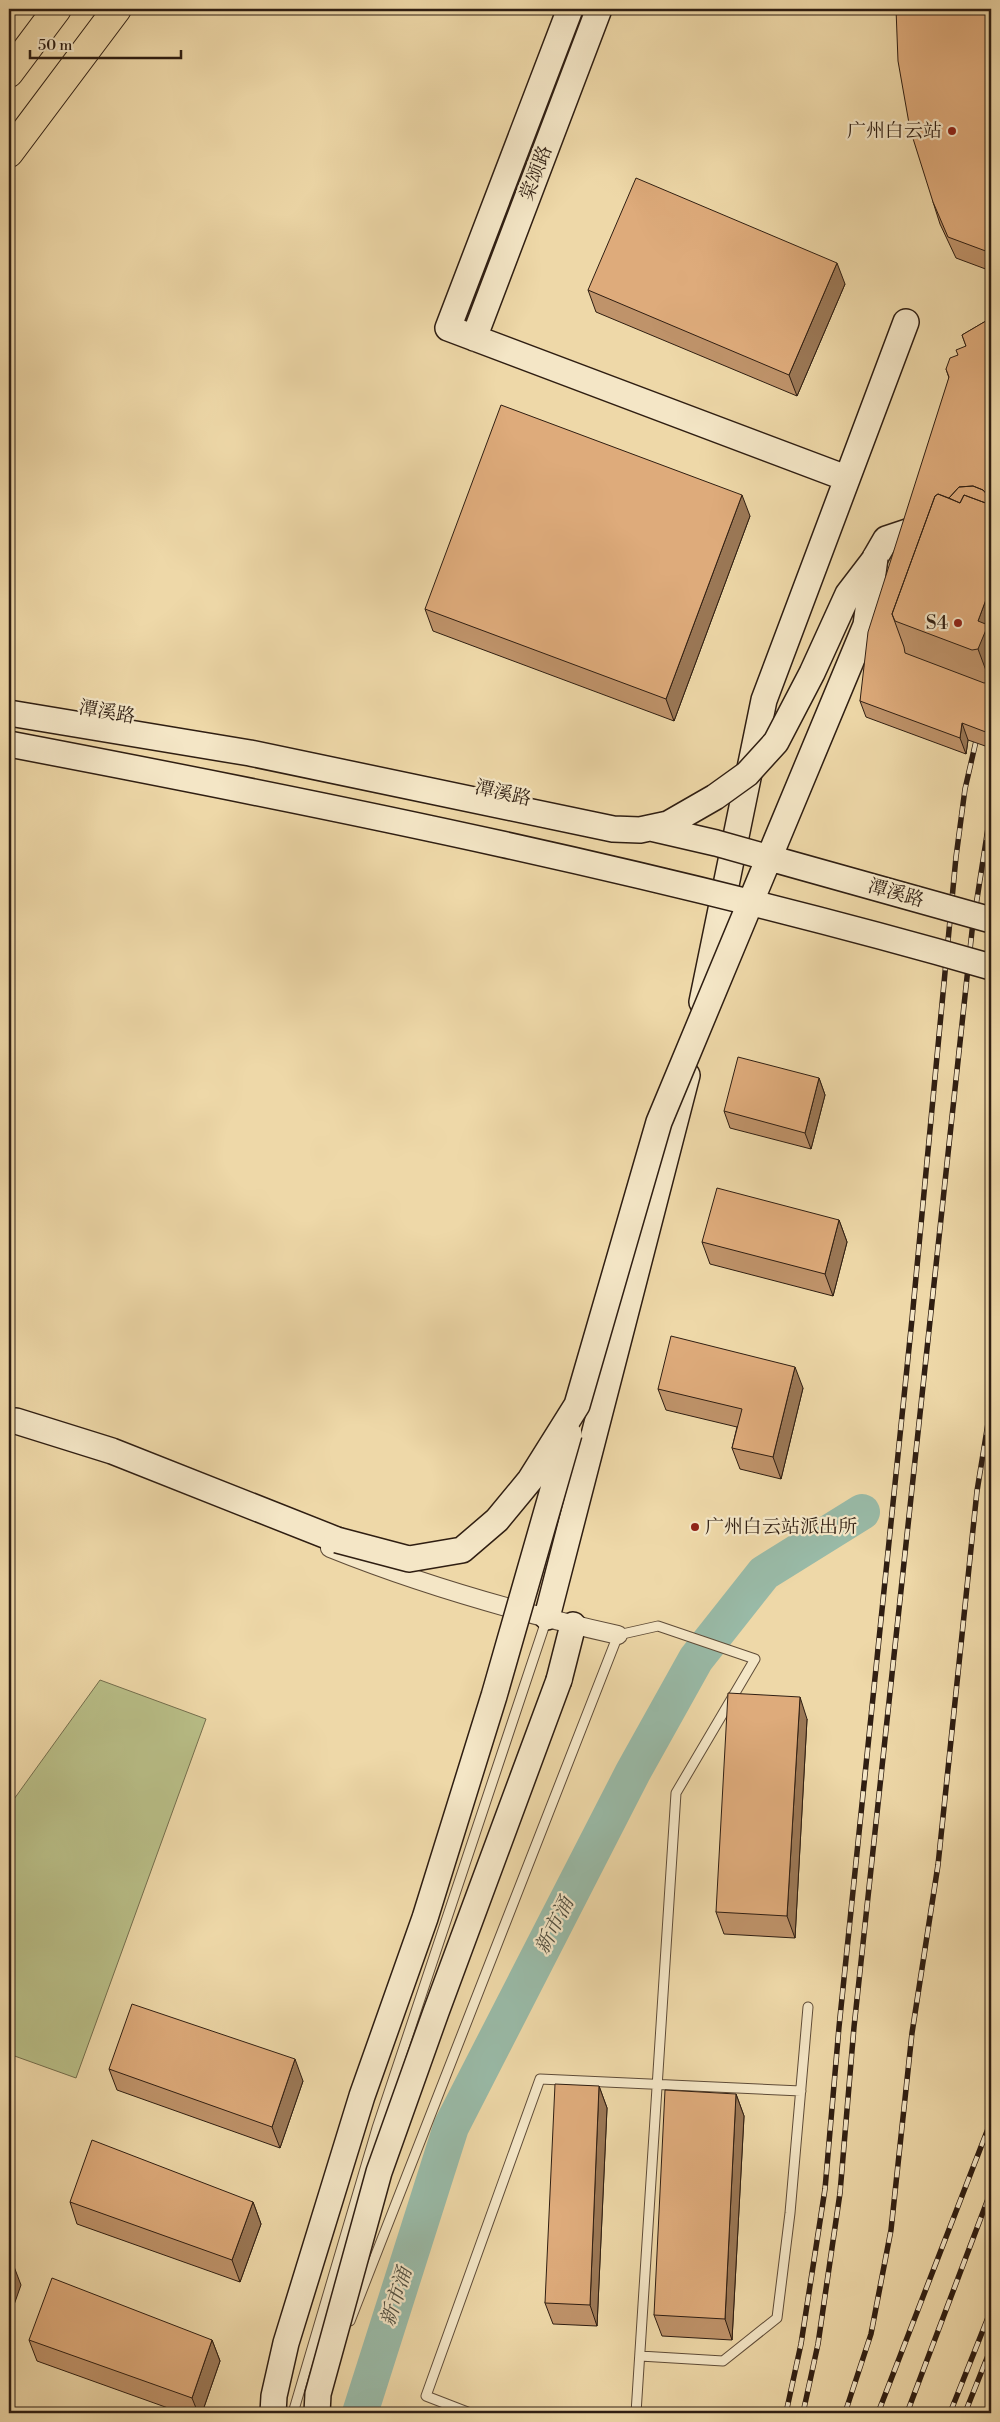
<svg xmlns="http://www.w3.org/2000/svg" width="1000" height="2422" viewBox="0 0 1000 2422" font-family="'Libre Bodoni','Noto Serif SC',serif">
	<rect width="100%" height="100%" fill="#eed8a8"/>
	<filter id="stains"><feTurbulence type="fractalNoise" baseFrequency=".004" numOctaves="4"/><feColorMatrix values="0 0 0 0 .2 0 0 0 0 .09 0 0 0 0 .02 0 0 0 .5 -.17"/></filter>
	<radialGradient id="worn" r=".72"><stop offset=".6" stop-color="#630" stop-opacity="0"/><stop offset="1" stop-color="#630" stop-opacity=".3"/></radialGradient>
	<path fill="#b9bf88" stroke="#746e4d" d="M100,1680l106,39 -130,359 -67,-24v-248z"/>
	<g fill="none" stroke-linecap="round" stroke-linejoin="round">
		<path stroke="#99baa7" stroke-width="36" d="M360,2413l91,-286 182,-355 63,-113 68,-86 98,-61"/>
		<g stroke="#5f4c38" stroke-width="11">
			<path id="lane" d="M350,2321l268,-686 40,-9 97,33 -79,134 -40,620
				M640,2356l83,5 54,-43 13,-105 18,-206
				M293,2413l84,-285 170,-510
				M470,2413l-44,-17 114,-317 261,12"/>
		</g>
		<g stroke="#5f4c38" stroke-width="20">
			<path id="street" d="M330,1548c92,37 190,65 288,87"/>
		</g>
		<g stroke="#2f1e12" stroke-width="28">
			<path id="secondary" d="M570,9l-122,319 398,150
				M474,338l125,-329
				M875,558l11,-19 39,-13 66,1
				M702,1002l62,-302 142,-378
				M16,1421l96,30 225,89
				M547,1617l140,-542
				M559,1680l14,-55"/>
		</g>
		<g stroke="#2f1e12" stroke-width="30">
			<path id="primary" d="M9,73l48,-64
				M9,153l108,-144"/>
		</g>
		<use href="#lane" stroke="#f4e6c6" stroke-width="9"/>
		<use href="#street" stroke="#f4e6c6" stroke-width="18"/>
		<use href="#secondary" stroke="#f4e6c6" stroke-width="25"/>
		<use href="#primary" stroke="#eed8a8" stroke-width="28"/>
		<g stroke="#2f1e12" stroke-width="5.5">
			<path id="rail" d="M786,2413l15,-69 24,-155 14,-162 73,-708 44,-462 9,-68 14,-61
				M803,2413l15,-69 22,-151 14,-166 118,-1096 19,-122
				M845,2413l26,-79 20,-104 21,-197 26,-168 39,-374 14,-86
				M878,2413l113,-292
				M907,2413l84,-222
				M950,2413l41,-103
				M965,2413l26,-65"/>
		</g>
		<use href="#rail" stroke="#f4e6c6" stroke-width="4" stroke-dasharray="11" stroke-linecap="butt"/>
		<g stroke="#2f1e12" stroke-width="28" stroke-linecap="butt">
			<path id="secondary-bridge" d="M9,713l241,40 363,76 27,1 28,-6 47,-27 32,-23 29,-32 36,-69 36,-79 26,-34
				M9,744c330,63 659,130 982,223
				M651,828l65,15 275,77
				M337,1540l72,19 53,-9 35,-30 33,-40 47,-75 82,-283 207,-497 9,-67
				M273,2413l1,-17 12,-53 76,-247 63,-178 69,-222 75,-262
				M317,2413l1,-19 61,-222 57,-160 123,-332"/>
		</g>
		<use href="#secondary-bridge" stroke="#f4e6c6" stroke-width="25"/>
	</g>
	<path fill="#bf936a" stroke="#2f1e12" d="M991,9v262l-35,-13 -16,-34 -7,-22z
		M845,284l-48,112 -201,-84 -8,-22z
		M991,318v430l-23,-8 -2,14 -100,-37 -6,-16 89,-323 -3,-9 20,-23 -4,-11z
		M750,516l-76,205 -241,-90 -8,-22z
		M819,1078l6,17 -14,54 -81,-21 -6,-17z
		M839,1220l8,22 -14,54 -123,-32 -8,-22z
		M803,1388l-22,91 -41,-10 -8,-21 5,-21 -71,-17 -8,-21z
		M807,1719l-12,219 -71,-4 -8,-22z
		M109,2069l194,12 -23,67 -163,-58z
		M599,2086l8,22 -10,218 -44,-2 -8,-21z
		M736,2094l8,22 -12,224 -70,-4 -8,-21z
		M70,2202h183l8,22 -21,58 -163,-58z
		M29,2340h183l8,21 -18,52h-20l-145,-52z"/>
	<path fill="#9b7856" stroke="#2f1e12" d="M837,263l8,21 -48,112 -8,-21z
		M742,495l8,21 -76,205 -8,-22z
		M991,586v98l-13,-35v-28z
		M962,723l6,17 -2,14 -6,-16z
		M819,1078l6,17 -14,54 -6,-16z
		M839,1220l8,22 -14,54 -8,-22z
		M795,1367l8,21 -22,91 -8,-22z
		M800,1697l7,22 -12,219 -8,-22z
		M295,2059l8,22 -23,67 -8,-21z
		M599,2086l8,22 -10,218 -7,-21z
		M736,2094l8,22 -12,224 -7,-21z
		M253,2202l8,22 -21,58 -8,-22z
		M13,2264l8,21 -12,34v-43z
		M212,2340l8,21 -18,52h-4l-6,-15z"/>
	<path fill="#deab7b" stroke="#2f1e12" d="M896,9h95v244l-43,-16 -15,-35 -23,-73 -12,-68z
		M636,178l201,85 -48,112 -201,-85z
		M991,318v181l-8,-9 -10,-4 -14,1 -10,11 -11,-4 -3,2 -43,118 12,33 1,6 79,30 6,-1 1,-2v54l-29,-11 -2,15 -100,-37 8,-69 81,-255 -3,-8 4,-11 8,-3 -2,-5 10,-4 -4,-11z
		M501,405l241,90 -76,204 -241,-90z
		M973,486l10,4 8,9v6l-27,-10 -4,8 -11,-5 10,-11z
		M938,494l22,9 4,-8 27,10v81l-13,35 10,4 -10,24 -6,1 -77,-29 -3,-7 43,-118z
		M738,1057l81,21 -14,55 -81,-22z
		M717,1188l122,32 -14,54 -123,-32z
		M671,1336l124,31 -22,90 -41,-9 10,-39 -84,-20z
		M728,1693l72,4 -13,219 -71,-4z
		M132,2004l163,55 -23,68 -163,-58z
		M555,2084l44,2 -9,219 -45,-2z
		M665,2090l71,4 -11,225 -71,-4z
		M92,2140l161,62 -21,58 -162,-58z
		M9,2262l4,2 -4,12z
		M52,2278l160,62 -20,58 -163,-58z"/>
	<g fill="#8f2418" stroke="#f4e6c6" stroke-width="2">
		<circle cx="952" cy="131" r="5"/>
		<circle cx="958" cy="623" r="5"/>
		<circle cx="695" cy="1527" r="5"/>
	</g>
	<g text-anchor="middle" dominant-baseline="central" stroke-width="4.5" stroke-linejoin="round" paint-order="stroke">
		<g font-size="19" fill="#2f1e12" stroke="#f4e6c6" text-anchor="end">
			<text x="942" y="131">广州白云站</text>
			<text x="948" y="623">S4</text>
			<text x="705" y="1527" text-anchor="start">广州白云站派出所</text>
		</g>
		<g font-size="19" fill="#2f1e12" stroke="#f4e6c6">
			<text transform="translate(536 173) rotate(-69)">棠颂路</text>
			<text transform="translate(107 712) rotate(10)">潭溪路</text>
			<text transform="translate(503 793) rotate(13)">潭溪路</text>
			<text transform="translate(896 893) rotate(16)">潭溪路</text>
		</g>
		<g font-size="20" font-style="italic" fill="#4f4d3f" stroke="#f4e6c6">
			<text transform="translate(555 1926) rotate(-63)">新市涌</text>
			<text transform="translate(397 2297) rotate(-72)">新市涌</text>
		</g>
	</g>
	<rect width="1000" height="2422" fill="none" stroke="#eed8a8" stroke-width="30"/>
	<rect x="10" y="10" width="980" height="2402" fill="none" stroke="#2f1e12" stroke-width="2.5"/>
	<rect x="15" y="15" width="970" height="2392" fill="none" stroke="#2f1e12"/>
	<path d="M30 50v8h151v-8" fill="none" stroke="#2f1e12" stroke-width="2.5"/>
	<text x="38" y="50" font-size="15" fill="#2f1e12" stroke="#f4e6c6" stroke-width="4" paint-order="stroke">50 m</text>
	<rect width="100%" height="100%" filter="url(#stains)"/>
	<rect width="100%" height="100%" fill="url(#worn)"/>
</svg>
